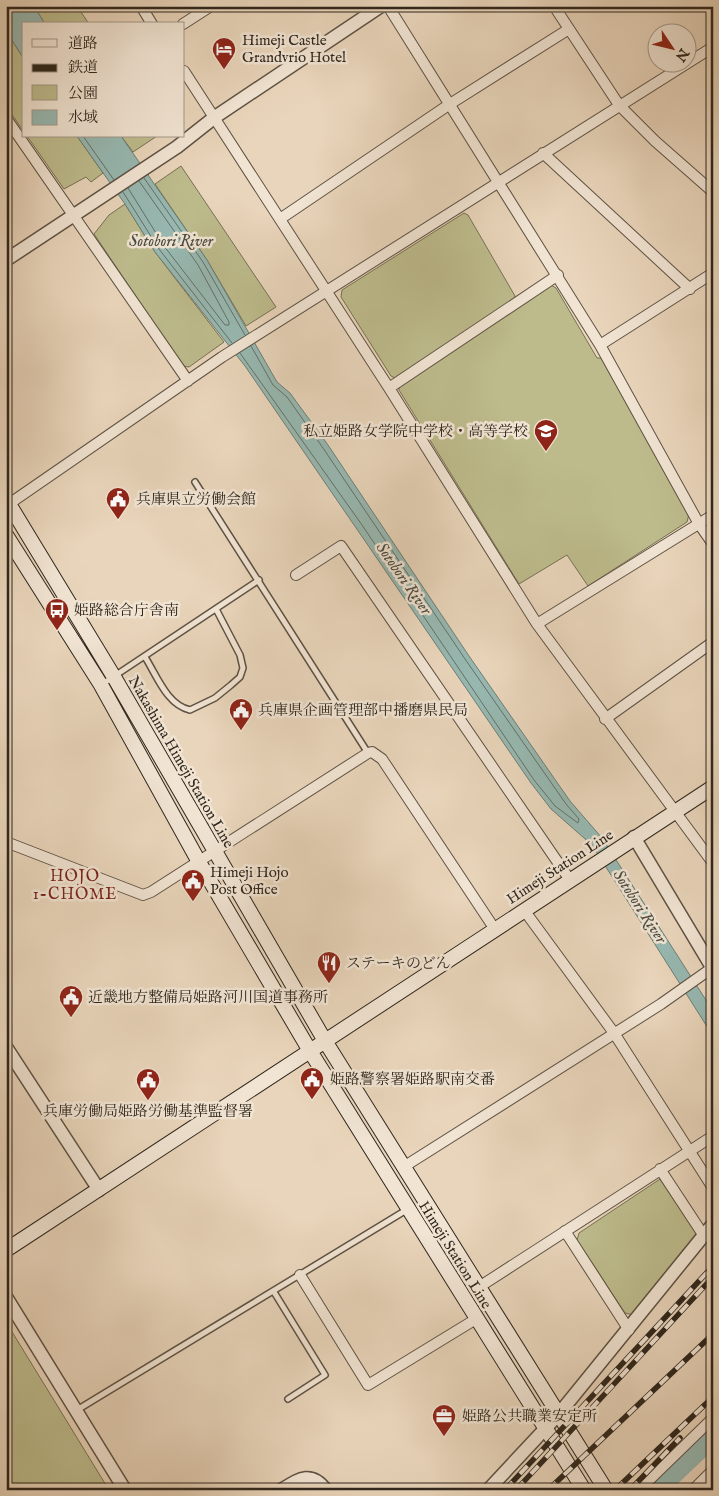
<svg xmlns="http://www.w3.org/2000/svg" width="719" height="1496" viewBox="0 0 719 1496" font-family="'IM FELL English','Noto Serif JP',serif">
	<rect width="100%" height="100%" fill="#e9d5bb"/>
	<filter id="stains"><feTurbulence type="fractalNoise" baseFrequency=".004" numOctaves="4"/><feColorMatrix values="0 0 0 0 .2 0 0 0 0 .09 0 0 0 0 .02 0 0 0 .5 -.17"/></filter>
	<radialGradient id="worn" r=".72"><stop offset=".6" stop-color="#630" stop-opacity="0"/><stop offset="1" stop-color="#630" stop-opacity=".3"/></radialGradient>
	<path fill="#bdbb8c" stroke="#767154" d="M34,6h43l12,18h-44z
		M6,31l18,28v73l-18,-26z
		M27,136h50l26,37 -12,9 -5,-5 -22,12z
		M121,136h36l-24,16z
		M181,166l95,141 -30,19 -39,-66 -52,-76z
		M125,204l30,48 69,90 -35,25 -6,-1 -89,-132 15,-19z
		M464,213l4,2 47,81 -1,5 -119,77 -4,-2 -50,-79 1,-7z
		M551,285l5,3 41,70h4l88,156 -2,8 -99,64 -21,-31 -48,29 -120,-194v-5z
		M660,1179l36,54 -1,4 -62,78 -8,-2 -48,-73 2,-7z
		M6,1322l103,168h-103z"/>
	<path fill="#97b8b1" stroke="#6d7e76" d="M6,6h28l11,18h-21v35l-18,-28z
		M77,136h44l86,124 70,122 13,11 38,52 141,211 101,145 32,37 111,173v25l-121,-191 -41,-36 -20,-26 -286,-417 -90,-114 -30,-48z"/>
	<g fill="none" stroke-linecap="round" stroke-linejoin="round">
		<path stroke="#637067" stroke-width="1" d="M83,136l31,44
			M144,178l59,84 42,73
			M128,188l36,58 61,79h4v-3l-31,-57 -59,-84
			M123,192l36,57 73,94
			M240,353l122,172 172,255 21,26 23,17 1,-4 -13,-15 -101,-145 -142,-211 -36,-51 -14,-12 -22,-39"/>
		<path stroke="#97b8b1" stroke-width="22" d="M655,1490l58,-55"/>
		<g stroke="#5e5244" stroke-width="8">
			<path id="service" d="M195,482l173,271
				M145,657c12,19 22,48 45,53l25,-12 16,-13 9,-8 3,-9 -3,-13 -24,-46
				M101,685l158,-105
				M274,1292l51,83 -37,24
				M77,1410l331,-201"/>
		</g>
		<g stroke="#5e5244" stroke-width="12">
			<path id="minor" d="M141,6l11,18
				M388,6l212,339 99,179 14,20
				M554,6l65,99 36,36 58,51
				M183,24l28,-18
				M184,71l205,317 148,236 176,239
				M6,118l182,263
				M543,153l147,136
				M280,219l170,-115 119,-75
				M600,345l113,-72
				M389,388l169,-113
				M6,506l216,-149 491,-310
				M296,575l45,-29 229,334
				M537,624l176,-109
				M605,719l108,-77
				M6,842l137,53 8,-3 217,-139 4,-1 10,7 112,169
				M524,910l90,123 99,155
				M405,1166l256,-162 51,-36
				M660,1169l44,67
				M565,1231l64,99
				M300,1275l68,110 108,-66
				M479,1287l234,-151
				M639,1490l74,-72
				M693,1490l20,-20"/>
		</g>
		<g stroke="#5e5244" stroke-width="15">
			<path id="tertiary" d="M6,260l171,-113 38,-30 166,-111
				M634,837l79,132
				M6,1047l93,143
				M6,1297l119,193
				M281,1490c18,-11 30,-20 45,0
				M488,1490l70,-75 155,-191"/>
		</g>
		<g stroke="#2f271d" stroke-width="16">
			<path id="secondary" d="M6,499l108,178 211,364 281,449
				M6,535l95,150 98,177 111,189 274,439
				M6,1250l707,-463"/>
		</g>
		<use href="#service" stroke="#f1e4d3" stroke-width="5"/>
		<use href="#minor" stroke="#f1e4d3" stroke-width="10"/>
		<use href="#tertiary" stroke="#f1e4d3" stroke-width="12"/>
		<use href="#secondary" stroke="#f1e4d3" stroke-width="14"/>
		<g stroke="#2f271d" stroke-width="5.5">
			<path id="rail" d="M505,1490l208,-224
				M516,1490l197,-213
				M548,1490l165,-156
				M615,1490l98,-93
				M630,1490l50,-52"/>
		</g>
		<use href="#rail" stroke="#f1e4d3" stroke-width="4" stroke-dasharray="11" stroke-linecap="butt"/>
	</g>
	<defs>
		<g id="hotel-pin" transform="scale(1.25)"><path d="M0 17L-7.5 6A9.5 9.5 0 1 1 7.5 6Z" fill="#8f2418" stroke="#f1e4d3"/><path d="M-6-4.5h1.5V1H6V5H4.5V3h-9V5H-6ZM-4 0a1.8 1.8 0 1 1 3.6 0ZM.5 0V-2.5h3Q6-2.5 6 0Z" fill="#fff"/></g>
		<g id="school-pin" transform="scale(1.25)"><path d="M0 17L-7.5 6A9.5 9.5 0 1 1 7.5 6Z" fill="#8f2418" stroke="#f1e4d3"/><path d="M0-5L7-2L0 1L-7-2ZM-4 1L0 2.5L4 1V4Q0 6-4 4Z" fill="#fff"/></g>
		<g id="civic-pin" transform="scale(1.25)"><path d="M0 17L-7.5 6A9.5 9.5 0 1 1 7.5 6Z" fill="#8f2418" stroke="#f1e4d3"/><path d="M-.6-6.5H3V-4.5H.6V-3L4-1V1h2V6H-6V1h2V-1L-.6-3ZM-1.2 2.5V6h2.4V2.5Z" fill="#fff"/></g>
		<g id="bus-pin" transform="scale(1.25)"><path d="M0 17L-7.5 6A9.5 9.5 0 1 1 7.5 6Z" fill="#8f2418" stroke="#f1e4d3"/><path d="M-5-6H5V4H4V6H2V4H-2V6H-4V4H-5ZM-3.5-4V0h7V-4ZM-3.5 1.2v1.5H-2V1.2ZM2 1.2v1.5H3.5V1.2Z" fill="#fff"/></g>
		<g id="restaurant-pin" transform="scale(1.25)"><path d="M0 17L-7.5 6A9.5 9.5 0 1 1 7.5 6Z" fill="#8f2418" stroke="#f1e4d3"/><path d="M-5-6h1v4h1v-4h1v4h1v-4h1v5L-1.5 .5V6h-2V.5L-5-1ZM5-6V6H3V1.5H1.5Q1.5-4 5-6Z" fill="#fff"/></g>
		<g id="office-pin" transform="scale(1.25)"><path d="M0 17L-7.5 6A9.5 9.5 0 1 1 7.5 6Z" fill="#8f2418" stroke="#f1e4d3"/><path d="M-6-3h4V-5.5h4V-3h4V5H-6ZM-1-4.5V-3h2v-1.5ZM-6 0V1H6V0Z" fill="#fff"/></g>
	</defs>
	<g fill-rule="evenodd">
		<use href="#hotel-pin" x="224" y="49"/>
		<use href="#school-pin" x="546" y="431"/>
		<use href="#civic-pin" x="118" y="499"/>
		<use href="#bus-pin" x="57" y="610"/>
		<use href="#civic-pin" x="241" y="710"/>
		<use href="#civic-pin" x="193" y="881"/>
		<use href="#restaurant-pin" x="329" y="963"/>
		<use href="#civic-pin" x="71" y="997"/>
		<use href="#civic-pin" x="312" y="1079"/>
		<use href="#civic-pin" x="148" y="1080"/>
		<use href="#office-pin" x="444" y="1416"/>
	</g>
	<g text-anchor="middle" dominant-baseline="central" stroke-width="5" stroke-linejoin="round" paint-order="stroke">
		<g font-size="15" fill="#2f271d" stroke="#f1e4d3" text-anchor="start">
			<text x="242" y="40">Himeji Castle<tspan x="242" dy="17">Grandvrio Hotel</tspan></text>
			<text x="528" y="431" text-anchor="end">私立姫路女学院中学校・高等学校</text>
			<text x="136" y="499">兵庫県立労働会館</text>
			<text x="74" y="610">姫路総合庁舎南</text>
			<text x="258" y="710">兵庫県企画管理部中播磨県民局</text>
			<text x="210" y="872">Himeji Hojo<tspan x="210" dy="17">Post Office</tspan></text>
			<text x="346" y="963">ステーキのどん</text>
			<text x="88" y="997">近畿地方整備局姫路河川国道事務所</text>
			<text x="330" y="1079">姫路警察署姫路駅南交番</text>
			<text x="148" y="1111" text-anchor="middle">兵庫労働局姫路労働基準監督署</text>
			<text x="462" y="1416">姫路公共職業安定所</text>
		</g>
		<g font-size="15" fill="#2f271d" stroke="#f1e4d3">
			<text transform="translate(181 762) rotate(60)">Nakashima Himeji Station Line</text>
			<text transform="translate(560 867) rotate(-33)">Himeji Station Line</text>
			<text transform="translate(455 1255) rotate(58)">Himeji Station Line</text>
		</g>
		<g font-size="16" font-style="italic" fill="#494b42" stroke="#f1e4d3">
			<text x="171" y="242">Sotobori River</text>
			<text transform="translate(403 579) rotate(55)">Sotobori River</text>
			<text transform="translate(639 907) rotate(57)">Sotobori River</text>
		</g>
		<g font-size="16" letter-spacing="1" fill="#7a1f14" stroke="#f1e4d3">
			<text x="75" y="877">HOJO<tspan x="75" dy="18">1-CHOME</tspan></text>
		</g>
	</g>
	<rect width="719" height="1496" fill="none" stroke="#e9d5bb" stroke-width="25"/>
	<rect x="8" y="8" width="704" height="1481" fill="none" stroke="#2f271d" stroke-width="2.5"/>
	<rect x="12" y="12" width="694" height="1471" fill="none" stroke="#2f271d"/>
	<rect x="22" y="22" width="162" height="115" fill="#f1e4d3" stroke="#a3988a"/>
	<rect x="32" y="39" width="25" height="8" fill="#f1e4d3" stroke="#a3988a"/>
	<text x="68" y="48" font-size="15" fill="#2f271d">道路</text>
	<rect x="32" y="64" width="25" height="8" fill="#2f271d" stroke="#a3988a"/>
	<text x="68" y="72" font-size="15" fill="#2f271d">鉄道</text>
	<rect x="32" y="85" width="25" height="15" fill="#bdbb8c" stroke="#a3988a"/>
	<text x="68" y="98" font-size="15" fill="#2f271d">公園</text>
	<rect x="32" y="110" width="25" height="15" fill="#97b8b1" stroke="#a3988a"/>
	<text x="68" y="122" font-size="15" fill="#2f271d">水域</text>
	<g transform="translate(672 48) rotate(125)"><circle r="24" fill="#f1e4d3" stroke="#a3988a"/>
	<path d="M0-4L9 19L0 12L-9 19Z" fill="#8f2418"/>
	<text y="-8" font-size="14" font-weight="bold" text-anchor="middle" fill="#2f271d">N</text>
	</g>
	<rect width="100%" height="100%" filter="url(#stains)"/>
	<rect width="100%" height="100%" fill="url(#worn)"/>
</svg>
